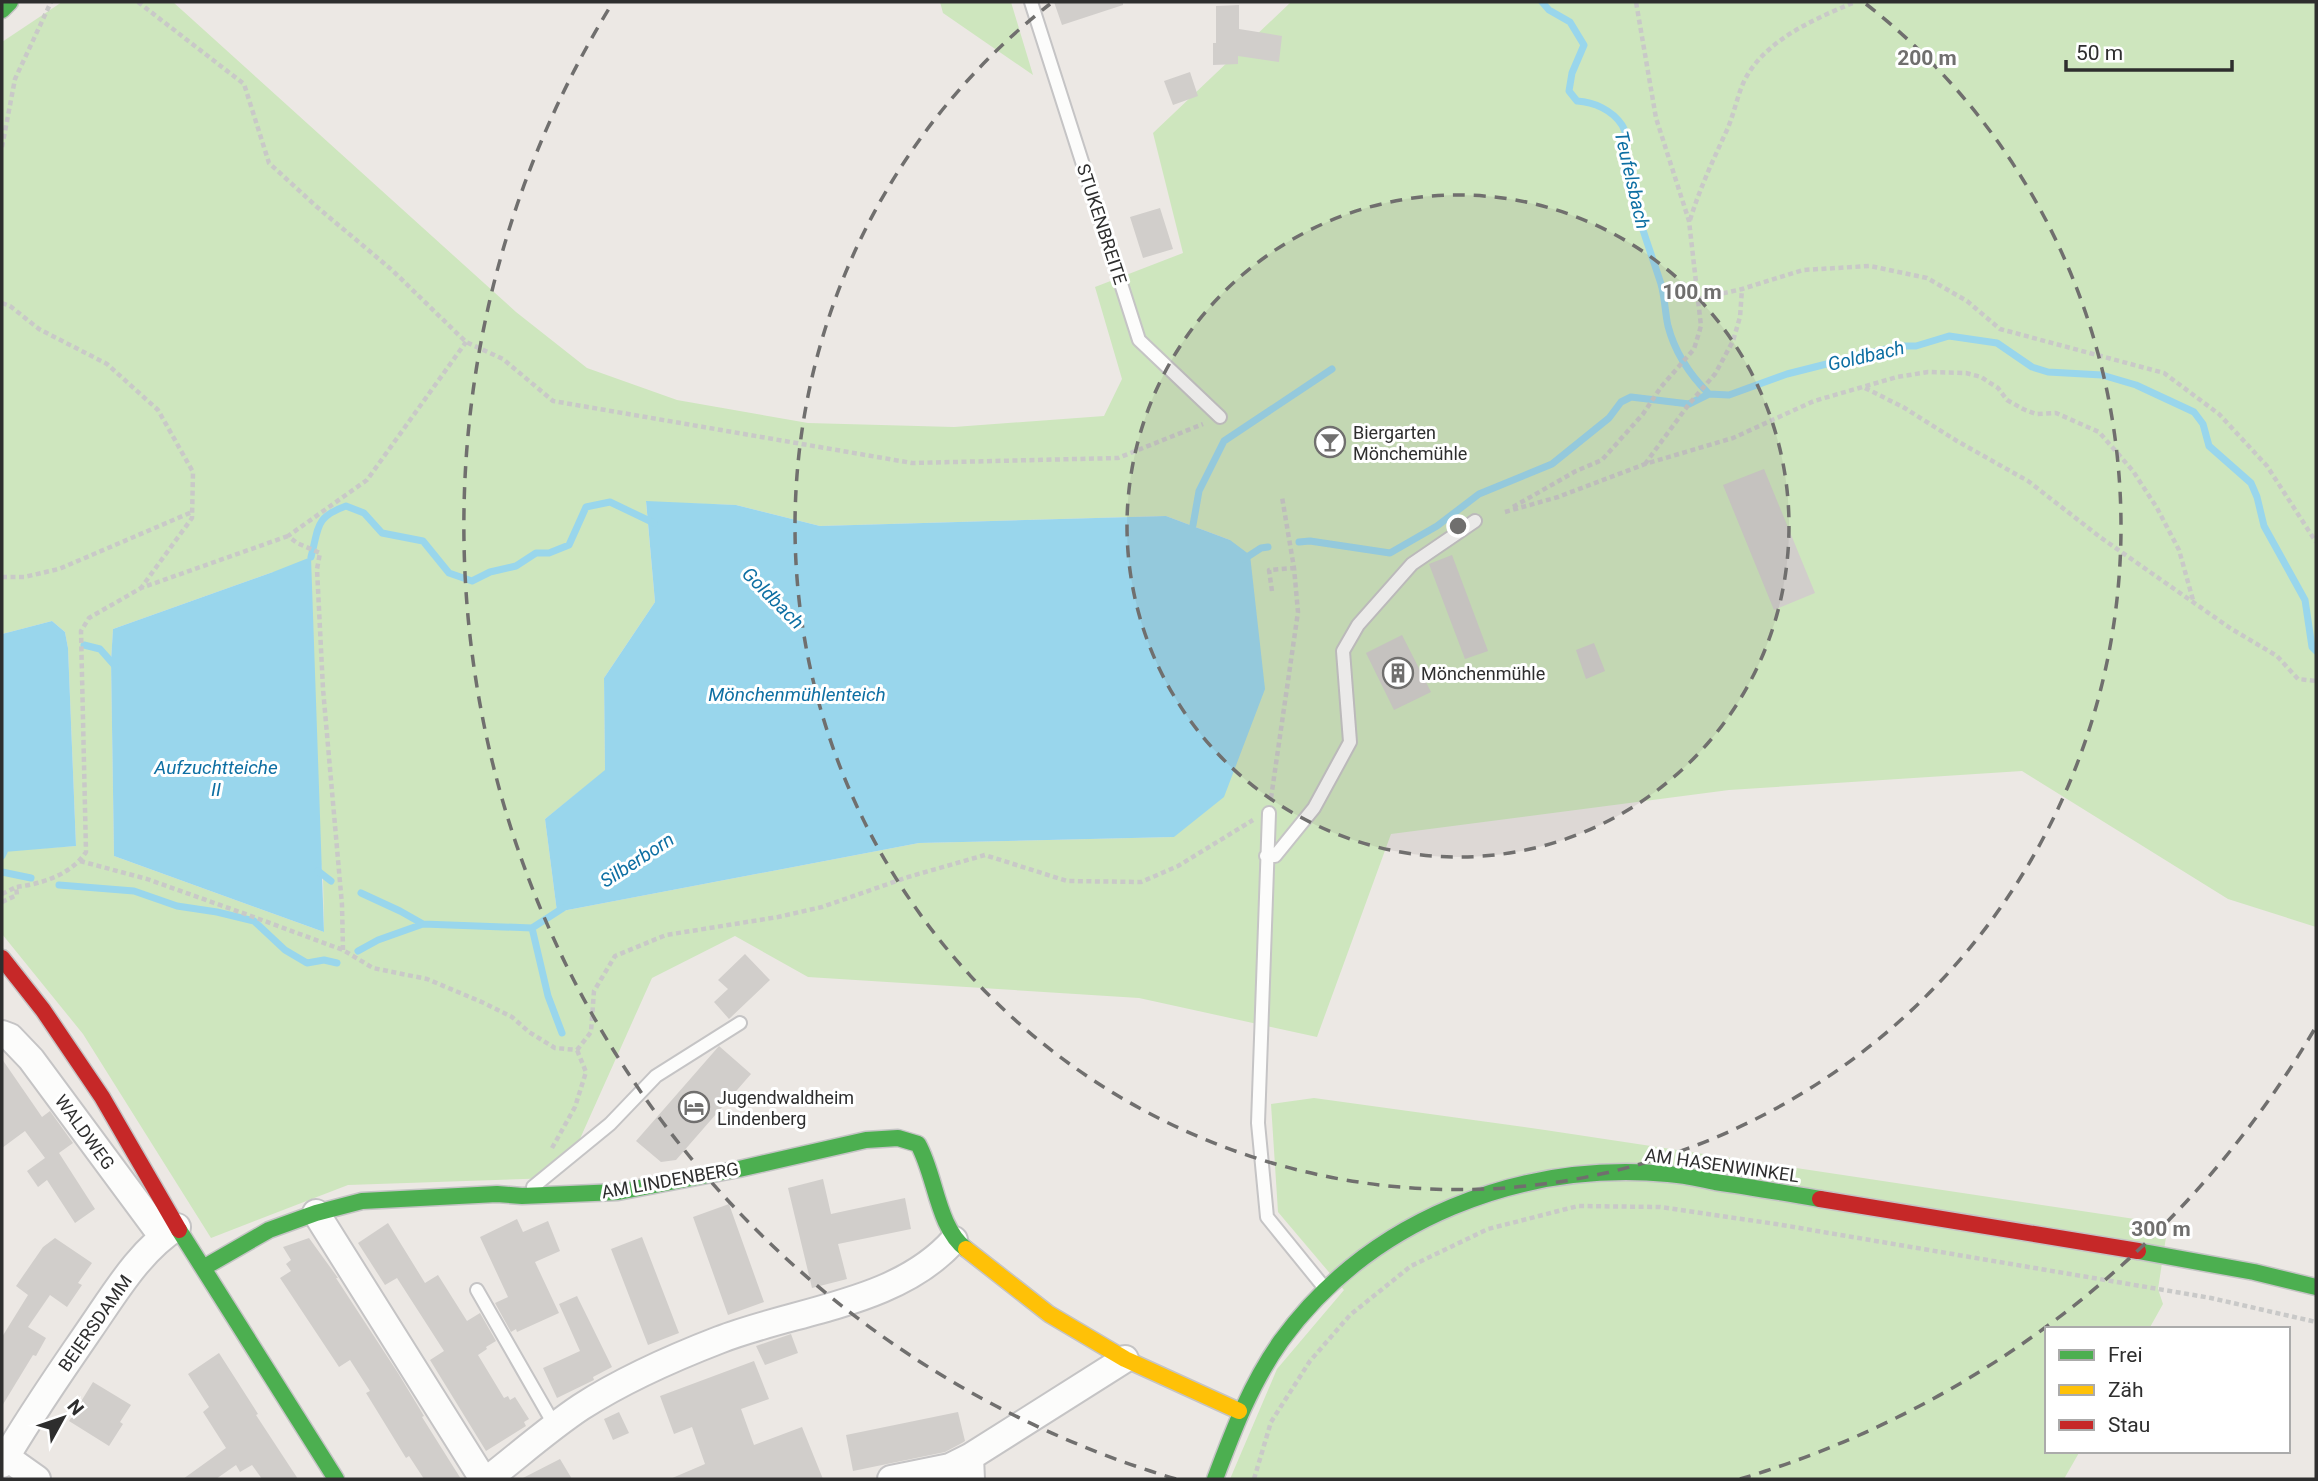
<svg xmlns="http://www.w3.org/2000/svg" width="2318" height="1481" viewBox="0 0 2318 1481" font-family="Roboto,sans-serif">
	<rect width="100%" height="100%" fill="#ece8e4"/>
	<path fill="#cee6be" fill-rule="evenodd" d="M62,2h111l343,310 71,56 90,32 131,23 146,4 150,-11 18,-37 -27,-92 88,-34 -30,-120 138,-131h1025v925l-88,-28 -206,-128 -293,19 -338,44 -74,203 -178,-39 -331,-21 -73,-41 -83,42 -73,163 -25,37 -206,7 -137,53 -128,-204 -81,-100v-83l74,-5 -8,-198 -3,-16 -13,-11 -50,13v-592zM646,502l90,3 84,21 346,-10 64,24 -56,297 -255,6 -362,69 -12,-93 60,-48 -1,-93 51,-76zM273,572l50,304 1,56 -210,-76 -3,-195 2,-32z
		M940,2h71l22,73 -90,-62z
		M1314,1098l231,32 623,94 -10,65 5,15 -14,25h-102v122h33l-16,28h-834l47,-110 67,-79 -66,-78 -7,-108z"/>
	<path fill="#99d6ec" d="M646,501l90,4 84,21 346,-10 64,24 20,15 15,134 -41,108 -50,40 -255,6 -362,69 -12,-93 60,-49 -1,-92 51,-76z
		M311,557l13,375 -210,-76 -3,-195 2,-32 160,-57z
		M52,621l13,11 3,16 8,198 -72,6 -2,-1v-217z"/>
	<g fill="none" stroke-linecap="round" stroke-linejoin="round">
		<path stroke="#99d6ec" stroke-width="7" d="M1542,2l7,8 21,12 14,23 -12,28 -3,18 8,10c17,1 35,9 45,24 9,14 1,32 4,47 9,38 23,75 35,112 4,14 4,29 7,42 7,27 22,49 41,68
			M1193,525l6,-34 25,-50 108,-72
			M1299,542l11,-1 80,12 47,-27 42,-32 73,-30 57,-46 12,-16 10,-5 58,7 20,-10 20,1 58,-21 111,-28h18l33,-10 48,7 35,24 16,5 54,3 34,10 58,27 9,12 6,22 42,37 6,14 7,29 41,74 7,47 4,4
			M311,557c8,-30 4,-40 35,-51l18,7 18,20 41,8 26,32 23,8 18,-9 26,-6 20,-13h13l20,-8 17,-38 24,-5 44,21
			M1244,559l17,-11 7,-1
			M84,645l16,4 15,17
			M2,856l2,-4
			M318,871l13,10
			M2,872l29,6
			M59,885l75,6 43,15 40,6 37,9 31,29 22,13 17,-3 13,3
			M361,893l39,18 23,13
			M532,928l16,68 14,37
			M358,951l20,-11 45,-16 109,4 31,-20"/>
	</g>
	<path fill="#d1cecb" d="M1054,2h69v3l-61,20z
		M1239,5v24l43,7 -3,26 -41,-6v8l-25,1v-22h3v-37z
		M1190,72l8,24 -25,9 -9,-24z
		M1160,208l13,41 -30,9 -13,-41z
		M1764,469l51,124 -41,17 -51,-125z
		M1452,555l36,96 -23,8 -36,-95z
		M1402,635l29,57 -37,18 -28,-57z
		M1594,643l11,28 -19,8 -10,-29z
		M745,954l25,26 -41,39 -15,-17 14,-13 -10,-9z
		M719,1046l32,28 -75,86 -15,2 -25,-21z
		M2,1059l40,58 8,-6 23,32 -14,10 36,56 -20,14 -28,-43 -9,7 -11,-16 18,-13 -20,-27 -23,17z
		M823,1179l8,35 74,-16 6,31 -73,15 9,35 -35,9 -24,-100z
		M729,1204l35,98 -36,13 -35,-98z
		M517,1219l6,13 25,-11 12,30 -25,11 24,51 -42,19 -1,-3 -5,3 -16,-29 13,-6 -28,-60z
		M388,1223l37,60 13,-8 29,46 13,-8 16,28 -10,6 1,2 -9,6 26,43 4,-2 2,4 5,-3 14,22 -5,3 2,4 -40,25 -56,-91 14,-9 -47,-73 -12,7 -27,-42z
		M642,1237l37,96 -31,12 -37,-96z
		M55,1238l37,25 -14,20 4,2 -15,22 -17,-12 -22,32 18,11 -10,18 -3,-1 -31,51v-69l26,-42 -12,-9 27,-39z
		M309,1238l29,40h-2l62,95 26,43 -2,1 39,62h-37l-15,-23 -3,2 -40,-65 4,-2 -20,-31 -11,7 -59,-89 11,-7 -5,-7 5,-4 -8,-13z
		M577,1296l35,71 -19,10 1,3 -37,18 -14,-30 37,-17 -21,-47z
		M791,1334l7,19 -33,12 -9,-19z
		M219,1353l39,61 -2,1 42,64h-36l-10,-14 -12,7 -4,-7 -20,14h-33l43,-31 -23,-36 6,-5 -21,-33z
		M754,1361l15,38 -28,10 13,36 48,-18 21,52h-153l35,-15 -13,-37 -18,7 -14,-38z
		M93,1382l38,23 -11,17 3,2 -14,22 -40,-25z
		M619,1412l10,21 -16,7 -9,-21z
		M958,1412l7,29 -3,2 -17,9 -92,19 -7,-36z
		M560,1459l12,20h-51z"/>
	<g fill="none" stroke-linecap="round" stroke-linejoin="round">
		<g stroke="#c5c4c5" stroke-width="16">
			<path id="lane" d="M1031,2l108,338 81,77
				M1269,813l-11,310 9,94 56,69
				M1266,856h9l39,-48 36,-66 -7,-91 15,-26 54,-61 63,-43
				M533,1187l77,-63 46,-48 84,-53
				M477,1290l78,136"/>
		</g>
		<g stroke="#c5c4c5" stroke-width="30">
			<path id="street" d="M2,1034l8,3 21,22 131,177
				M316,1213l167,266
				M6,1457l31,22
				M2,1464c27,-47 58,-91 88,-135 25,-36 50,-79 87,-102
				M488,1479c31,-24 60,-50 93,-72 39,-25 94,-50 138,-67 76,-30 179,-36 235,-100
				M891,1479l59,-12 20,-10
				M971,1479l-1,-22 155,-98"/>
		</g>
		<g stroke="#c5c4c5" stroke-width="19">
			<path id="fast" d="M2,10l8,-8
				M179,1230l157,249
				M2138,1251l116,21 62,15
				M203,1268l66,-38 47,-17 46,-12 135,-7 25,2 96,-4 121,-23 127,-29 32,-2 20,6c18,32 19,83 48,105
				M1215,1479c18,-48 36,-96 66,-138 89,-122 239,-180 387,-167 16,1 32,5 47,8 35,5 70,11 105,17"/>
		</g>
		<g stroke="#c5c4c5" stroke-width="19">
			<path id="slow" d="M966,1249l83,65 76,45 114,52"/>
		</g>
		<g stroke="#c5c4c5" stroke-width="19">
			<path id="jam" d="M2,958l41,52 59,87 77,133
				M1820,1199l318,52"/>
		</g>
		<path stroke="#c9c9c8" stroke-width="4.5" stroke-dasharray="5 3.5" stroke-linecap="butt" d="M138,2l106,82 25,79 48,44 75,63 74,72 37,17 50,42 359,62 206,-5 85,-34
			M2,147l13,-68 36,-77
			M1690,220c10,-32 23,-60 37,-90 8,-18 11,-40 21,-56 23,-37 69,-56 107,-72
			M1698,299l44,-10 61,-19 67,-4 57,12 40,23 33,28 164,44 55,41 48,52 49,76
			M2,303l8,3 29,23 68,35 51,46 35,62 -1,46 -51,70
			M1865,388l38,19 54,34 71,40 72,56 130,91 47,28 21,23 18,2
			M1645,464l44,-60 26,-30 18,-33 7,-24 2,-28
			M1513,507l63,-36 26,-11 41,-46 18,-27 33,-38 7,-23 -12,-105 -33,-103 -20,-116
			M1505,512l53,-15 87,-33 88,-26 81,-37 83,-24 31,-5 38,1 15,4 17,11 9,12 16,9 13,5 20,-1 43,19 34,39 24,37 22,42 14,50
			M2,577h22l35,-8 133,-57
			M1272,591l-3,-21 25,-2
			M1271,798l27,-186 -4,-44 -12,-71
			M80,861l67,18 104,37 92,34 30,18 54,11 57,24 28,14 17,15 26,16 22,2
			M2,894l14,-7
			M2,902l15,-7 -1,-8c25,-3 55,-12 70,-35l-5,-221 8,-13 52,-30 147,-52
			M343,950l-1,-45 -19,-216 -6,-120 3,-16 -23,-10 -9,-7 79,-56 99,-138
			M577,1050l14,-18 3,-41 21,-35 51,-21 112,-18 44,-10 86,-30 77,-22 82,26 74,1 37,-16 75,-46
			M552,1148l23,-41 11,-35 -9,-22
			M1254,1479l17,-57 39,-61 40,-46 61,-49 77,-37 90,-23 82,1 116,17 435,74 105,24"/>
		<use href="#lane" stroke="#fcfcfb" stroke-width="12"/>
		<use href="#street" stroke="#fcfcfb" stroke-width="26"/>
		<use href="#fast" stroke="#4caf50" stroke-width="16"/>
		<use href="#slow" stroke="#ffc107" stroke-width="16"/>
		<use href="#jam" stroke="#c62828" stroke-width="16"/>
	</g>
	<circle cx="1458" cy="526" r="331" fill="#706f6e" fill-opacity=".12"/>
	<g fill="none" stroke="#706f6e" stroke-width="3.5" stroke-dasharray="12 9">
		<circle cx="1458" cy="526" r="331"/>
		<path d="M1866 4A663 663 0 1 1 1050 4"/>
		<path d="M2314 1030A994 994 0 0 1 1740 1479M1176 1479A994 994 0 0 1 610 7"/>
	</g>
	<defs>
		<g id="bar-ring" transform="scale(1.575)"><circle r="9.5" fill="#fff" stroke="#706f6e" stroke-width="1.5"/><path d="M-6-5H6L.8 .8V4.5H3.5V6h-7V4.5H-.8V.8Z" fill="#706f6e"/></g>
		<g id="building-ring" transform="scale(1.575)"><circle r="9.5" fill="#fff" stroke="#706f6e" stroke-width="1.5"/><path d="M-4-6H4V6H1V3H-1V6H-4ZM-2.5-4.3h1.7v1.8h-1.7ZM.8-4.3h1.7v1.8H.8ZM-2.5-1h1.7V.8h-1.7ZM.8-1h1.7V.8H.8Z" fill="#706f6e"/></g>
		<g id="hotel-ring" transform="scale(1.575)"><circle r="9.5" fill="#fff" stroke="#706f6e" stroke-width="1.5"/><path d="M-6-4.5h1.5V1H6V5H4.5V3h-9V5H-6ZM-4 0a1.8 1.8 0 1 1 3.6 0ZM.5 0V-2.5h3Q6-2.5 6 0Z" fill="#706f6e"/></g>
	</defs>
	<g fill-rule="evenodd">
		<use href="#bar-ring" x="1330" y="442"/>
		<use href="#building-ring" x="1398" y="673"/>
		<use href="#hotel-ring" x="694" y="1107"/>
	</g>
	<g text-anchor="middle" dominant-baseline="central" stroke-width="6" stroke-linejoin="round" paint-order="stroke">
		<g font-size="18" fill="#2e2e2e" stroke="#fff">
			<text transform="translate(1102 224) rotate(72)">STUKENBREITE</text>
			<text transform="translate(85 1132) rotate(54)">WALDWEG</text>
			<text transform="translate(1722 1165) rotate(8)">AM HASENWINKEL</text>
			<text transform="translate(670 1180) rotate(-10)">AM LINDENBERG</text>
			<text transform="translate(95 1323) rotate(-55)">BEIERSDAMM</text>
		</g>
		<g font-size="18" fill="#2e2e2e" stroke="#fff" text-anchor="start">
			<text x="1353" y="432">Biergarten<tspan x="1353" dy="21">Mönchemühle</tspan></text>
			<text x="1421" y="673">Mönchenmühle</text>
			<text x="717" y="1097">Jugendwaldheim<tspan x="717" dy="21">Lindenberg</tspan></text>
		</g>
		<g font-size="19" font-style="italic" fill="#0d6fa3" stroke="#fff">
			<text transform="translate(1632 180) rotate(77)">Teufelsbach</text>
			<text transform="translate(1866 356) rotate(-13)">Goldbach</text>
			<text transform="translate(773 598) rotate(45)">Goldbach</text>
			<text x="797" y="694">Mönchenmühlenteich</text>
			<text x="216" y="767">Aufzuchtteiche<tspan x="216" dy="22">II</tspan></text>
			<text transform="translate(637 860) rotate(-33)">Silberborn</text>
		</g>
	</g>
	<circle cx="1458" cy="526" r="10" fill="#706f6e" stroke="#fff" stroke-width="3.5"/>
	<g font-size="21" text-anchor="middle" font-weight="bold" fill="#706f6e" stroke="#fff" stroke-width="6" stroke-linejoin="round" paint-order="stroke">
		<text x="1927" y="65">200 m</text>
		<text x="1692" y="299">100 m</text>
		<text x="2161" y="1236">300 m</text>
	</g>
	<rect width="2318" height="1481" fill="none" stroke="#2e2e2e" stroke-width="7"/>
	<rect x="2045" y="1327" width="245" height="126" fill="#ffffff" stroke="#ababab" stroke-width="2"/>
	<rect x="2059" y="1350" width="35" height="10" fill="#4caf50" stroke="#ababab" stroke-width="2"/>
	<text x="2108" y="1362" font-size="21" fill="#2e2e2e">Frei</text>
	<rect x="2059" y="1385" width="35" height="10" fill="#ffc107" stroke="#ababab" stroke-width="2"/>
	<text x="2108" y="1397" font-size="21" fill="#2e2e2e">Zäh</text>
	<rect x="2059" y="1420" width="35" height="10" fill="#c62828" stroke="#ababab" stroke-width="2"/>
	<text x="2108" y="1432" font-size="21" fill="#2e2e2e">Stau</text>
	<g transform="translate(63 1418) rotate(50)" stroke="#ffffff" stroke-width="5" paint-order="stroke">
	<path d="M0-5L12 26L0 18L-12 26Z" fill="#2e2e2e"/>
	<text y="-10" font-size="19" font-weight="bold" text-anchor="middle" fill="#2e2e2e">N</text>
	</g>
	<path d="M2066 60v10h166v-10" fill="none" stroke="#2e2e2e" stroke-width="3.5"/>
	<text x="2076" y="60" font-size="21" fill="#2e2e2e" stroke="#ffffff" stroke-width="5" paint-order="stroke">50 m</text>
</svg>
